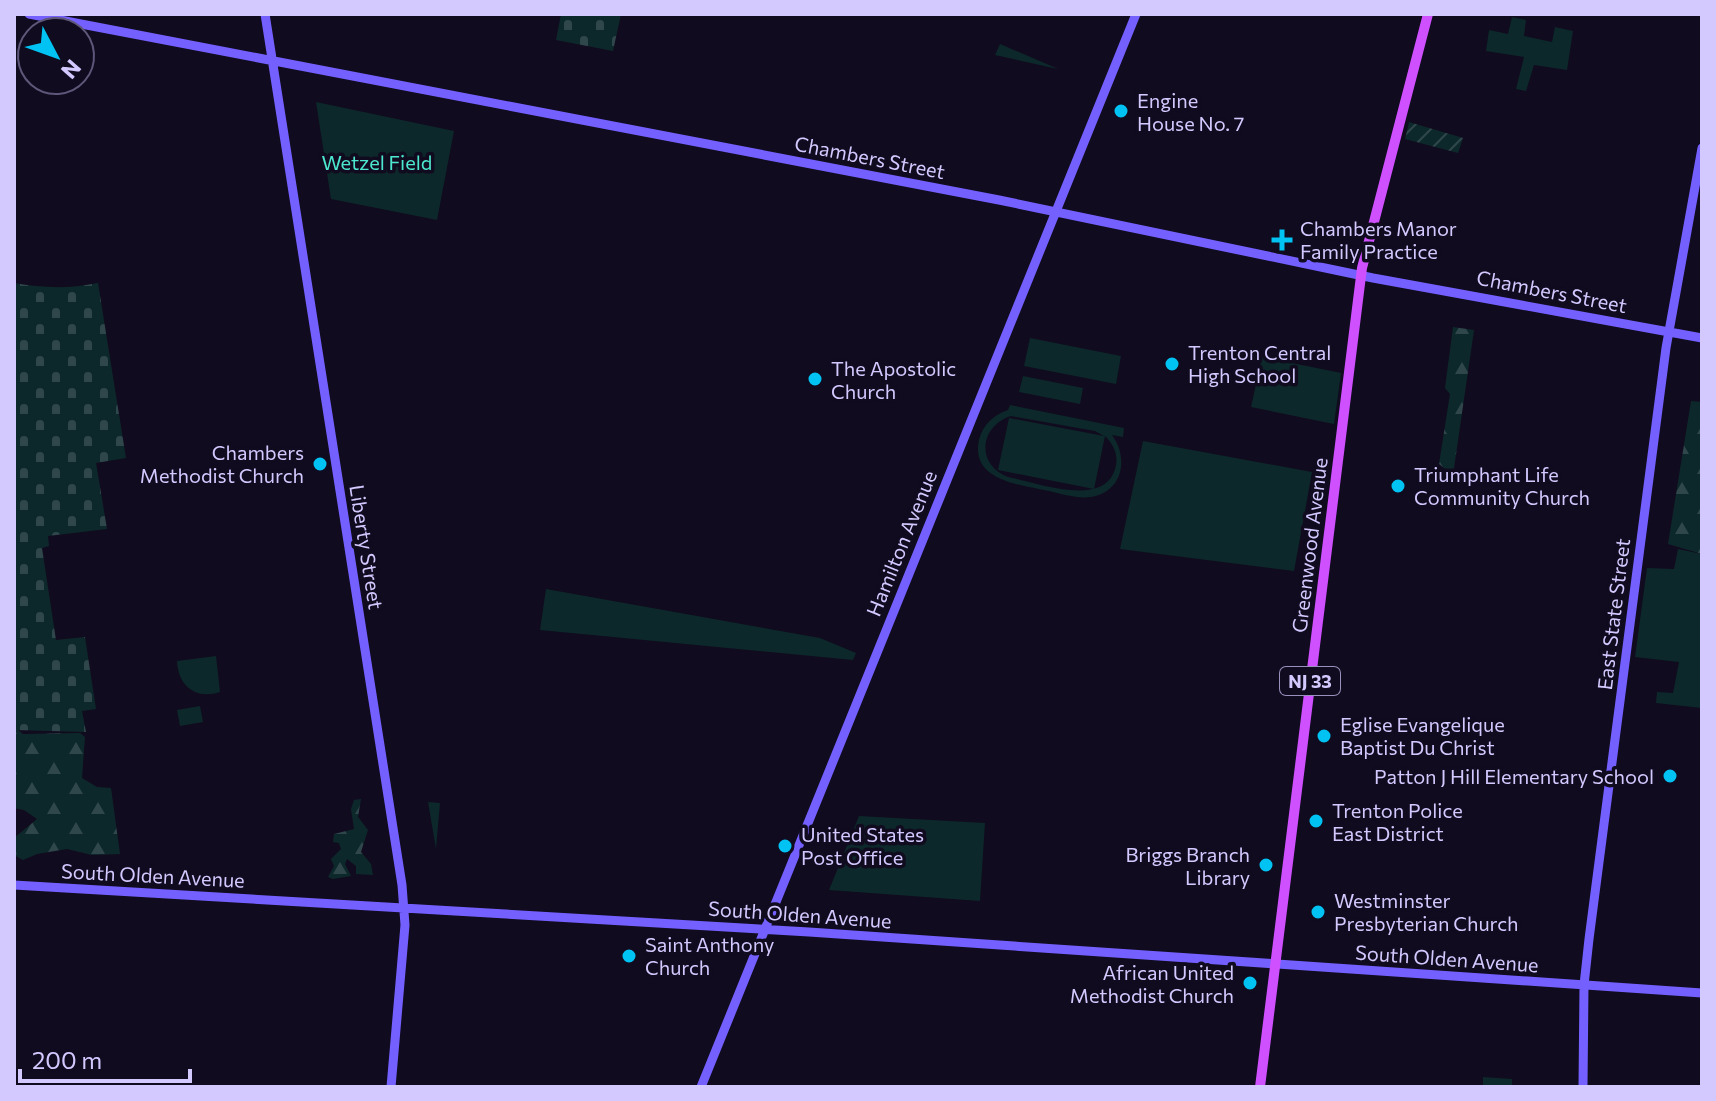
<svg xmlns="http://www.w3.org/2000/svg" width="1716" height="1101" viewBox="0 0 1716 1101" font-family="Commissioner,sans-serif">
	<defs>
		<pattern id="forest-firs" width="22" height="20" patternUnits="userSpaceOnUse" patternTransform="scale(2)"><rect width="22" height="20" fill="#0d282a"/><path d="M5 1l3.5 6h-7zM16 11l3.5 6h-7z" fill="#2f464a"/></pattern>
		<pattern id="cemetery-stones" width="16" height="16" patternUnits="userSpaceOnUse" patternTransform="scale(2)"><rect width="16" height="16" fill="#0d282a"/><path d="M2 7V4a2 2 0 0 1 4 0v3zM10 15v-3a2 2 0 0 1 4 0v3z" fill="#2f464a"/></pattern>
		<pattern id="garden-furrows" width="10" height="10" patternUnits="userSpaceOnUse" patternTransform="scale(2)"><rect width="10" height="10" fill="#0d282a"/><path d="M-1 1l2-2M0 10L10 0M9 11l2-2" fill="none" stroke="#2f464a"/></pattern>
	</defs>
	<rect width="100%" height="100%" fill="#100b1f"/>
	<path fill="url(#forest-firs)" d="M1453,327l21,3 -21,145 -14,-11 11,-70 -5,-6z
		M1691,401l11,1v152l-34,-10z
		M14,727l9,7 57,-1 5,4 -3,41 15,9 14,1 9,66 -28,1 -25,-6 -30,5 -14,6 -9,-5v-17l23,-19 -13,-9 -10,-2z
		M361,799l-3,18 10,13 -7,22 10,12 2,11 -17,-1v-8l-9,-7 -2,5 6,12 -18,3 -5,-2 6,-11 -3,-7 10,-10 -2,-6 -6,-1 1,-8 20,-5 -3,-20 3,-9z"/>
	<path fill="url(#cemetery-stones)" d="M561,14h60l-8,37 -57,-11z
		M14,283c28,5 55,6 84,0l28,175 -30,5 11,66 -59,7 1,10 -7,2 14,92 29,-3 11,72 -14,2 4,21 -72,-2z"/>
	<path fill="#0d282a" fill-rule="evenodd" d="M1512,17l14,3 -2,16 28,6 3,-15 18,4 -6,39 -33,-5 -8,26 -10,-2 8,-32 -38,-6 3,-21 19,4z
		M1000,44l56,24 2,1 -63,-14z
		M316,102l138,29 -17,89 -106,-21z
		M1030,338l91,18 -5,28 -92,-18z
		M1262,357l79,16 -7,51 -83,-17z
		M1023,376l60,12 -3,16 -61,-12z
		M1010,405l114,23 -1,9 -11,-2c17,23 11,57 -21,62 -13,2 -29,-3 -42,-6 -28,-6 -79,-10 -70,-51 4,-16 15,-25 29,-30zM1011,416l84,15 9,5 -95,-18 -11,52 96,19 11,-53c8,8 13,17 11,29 -8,45 -79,18 -108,12 -33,-13 -28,-51 3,-61z
		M1143,441l169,31 -18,99 -174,-22z
		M1678,549l24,5v154l-46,-5 1,-11 16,1 6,-31 -44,-5 12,-89 27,1z
		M546,589l274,49 36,15 -3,7 -313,-30z
		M216,656l4,36c-24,8 -42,-6 -43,-31z
		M200,706l3,16 -23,4 -3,-16z
		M428,802l12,1 -4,46z
		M859,816l126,7 -5,78 -151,-11z
		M1483,1077l29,2v8h-29z"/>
	<path fill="url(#garden-furrows)" d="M1409,122l54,16 -5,15 -53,-14z"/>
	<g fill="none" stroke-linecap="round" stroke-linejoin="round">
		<path stroke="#7460ff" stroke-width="9" d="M29,14l970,186 374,78 329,60
			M265,14l137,871 3,40 -14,162
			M14,885l795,47 893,61
			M701,1087l435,-1073
			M1583,1087l1,-102 5,-46 77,-591 36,-200"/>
		<path stroke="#cf50ff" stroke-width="10" d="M1260,1087l102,-819 66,-254"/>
	</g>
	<g fill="#00c3f4" stroke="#100b1f" stroke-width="3">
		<circle cx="1121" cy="111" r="8"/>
		<path d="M1278 228h8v8h8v8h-8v8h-8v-8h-8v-8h8z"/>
		<circle cx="1172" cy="364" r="8"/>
		<circle cx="815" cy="379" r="8"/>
		<circle cx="320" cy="464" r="8"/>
		<circle cx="1398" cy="486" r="8"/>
		<circle cx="1324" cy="736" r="8"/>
		<circle cx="1670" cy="776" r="8"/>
		<circle cx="1316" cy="821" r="8"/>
		<circle cx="785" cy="846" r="8"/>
		<circle cx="1266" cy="865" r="8"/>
		<circle cx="1318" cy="912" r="8"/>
		<circle cx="629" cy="956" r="8"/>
		<circle cx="1250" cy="983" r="8"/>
	</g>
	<g text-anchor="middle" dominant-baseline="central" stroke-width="7" stroke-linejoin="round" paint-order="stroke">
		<rect fill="#100b1f" stroke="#9990bc" stroke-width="2" x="1280" y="667" width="60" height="28" rx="6"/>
		<g font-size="18" font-weight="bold" fill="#d4c9ff">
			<text x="1310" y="681">NJ 33</text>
		</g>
		<g font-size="20" fill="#d4c9ff" stroke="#100b1f" text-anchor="start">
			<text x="1137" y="100">Engine<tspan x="1137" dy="23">House No. 7</tspan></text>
			<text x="1300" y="228">Chambers Manor<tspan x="1300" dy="23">Family Practice</tspan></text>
			<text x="1188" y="352">Trenton Central<tspan x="1188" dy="23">High School</tspan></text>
			<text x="831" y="368">The Apostolic<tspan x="831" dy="23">Church</tspan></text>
			<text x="304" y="452" text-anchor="end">Chambers<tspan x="304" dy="23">Methodist Church</tspan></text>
			<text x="1414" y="474">Triumphant Life<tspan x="1414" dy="23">Community Church</tspan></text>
			<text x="1340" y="724">Eglise Evangelique<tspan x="1340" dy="23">Baptist Du Christ</tspan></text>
			<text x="1654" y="776" text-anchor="end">Patton J Hill Elementary School</text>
			<text x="1332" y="810">Trenton Police<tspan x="1332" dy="23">East District</tspan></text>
			<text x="801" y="834">United States<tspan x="801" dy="23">Post Office</tspan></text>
			<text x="1250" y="854" text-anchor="end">Briggs Branch<tspan x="1250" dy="23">Library</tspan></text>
			<text x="1334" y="900">Westminster<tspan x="1334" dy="23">Presbyterian Church</tspan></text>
			<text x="645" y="944">Saint Anthony<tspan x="645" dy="23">Church</tspan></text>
			<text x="1234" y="972" text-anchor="end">African United<tspan x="1234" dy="23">Methodist Church</tspan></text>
		</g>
		<g font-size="20" fill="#d4c9ff" stroke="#100b1f">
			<text transform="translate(870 157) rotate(11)">Chambers Street</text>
			<text transform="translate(1552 291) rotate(11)">Chambers Street</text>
			<text transform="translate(901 543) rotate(-68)">Hamilton Avenue</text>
			<text transform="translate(1309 545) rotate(-83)">Greenwood Avenue</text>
			<text transform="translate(367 547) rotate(81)">Liberty Street</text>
			<text transform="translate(1613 614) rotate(-83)">East State Street</text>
			<text transform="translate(153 875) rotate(3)">South Olden Avenue</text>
			<text transform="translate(800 914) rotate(4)">South Olden Avenue</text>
			<text transform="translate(1447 958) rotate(4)">South Olden Avenue</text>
		</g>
		<g font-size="20" fill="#4de7d0" stroke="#100b1f">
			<text x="377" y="162">Wetzel Field</text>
		</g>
	</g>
	<rect width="1716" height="1101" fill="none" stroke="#d4c9ff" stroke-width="32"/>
	<g transform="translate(56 56) rotate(131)"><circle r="38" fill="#100b1f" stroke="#5e5779" stroke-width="2"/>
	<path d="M0-6L14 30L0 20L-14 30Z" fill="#00c3f4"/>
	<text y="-12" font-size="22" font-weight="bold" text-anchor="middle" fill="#d4c9ff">N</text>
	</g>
	<path d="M20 1069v12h170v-12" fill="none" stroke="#d4c9ff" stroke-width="4"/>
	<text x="32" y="1069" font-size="24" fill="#d4c9ff" stroke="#100b1f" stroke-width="6" paint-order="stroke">200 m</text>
</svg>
